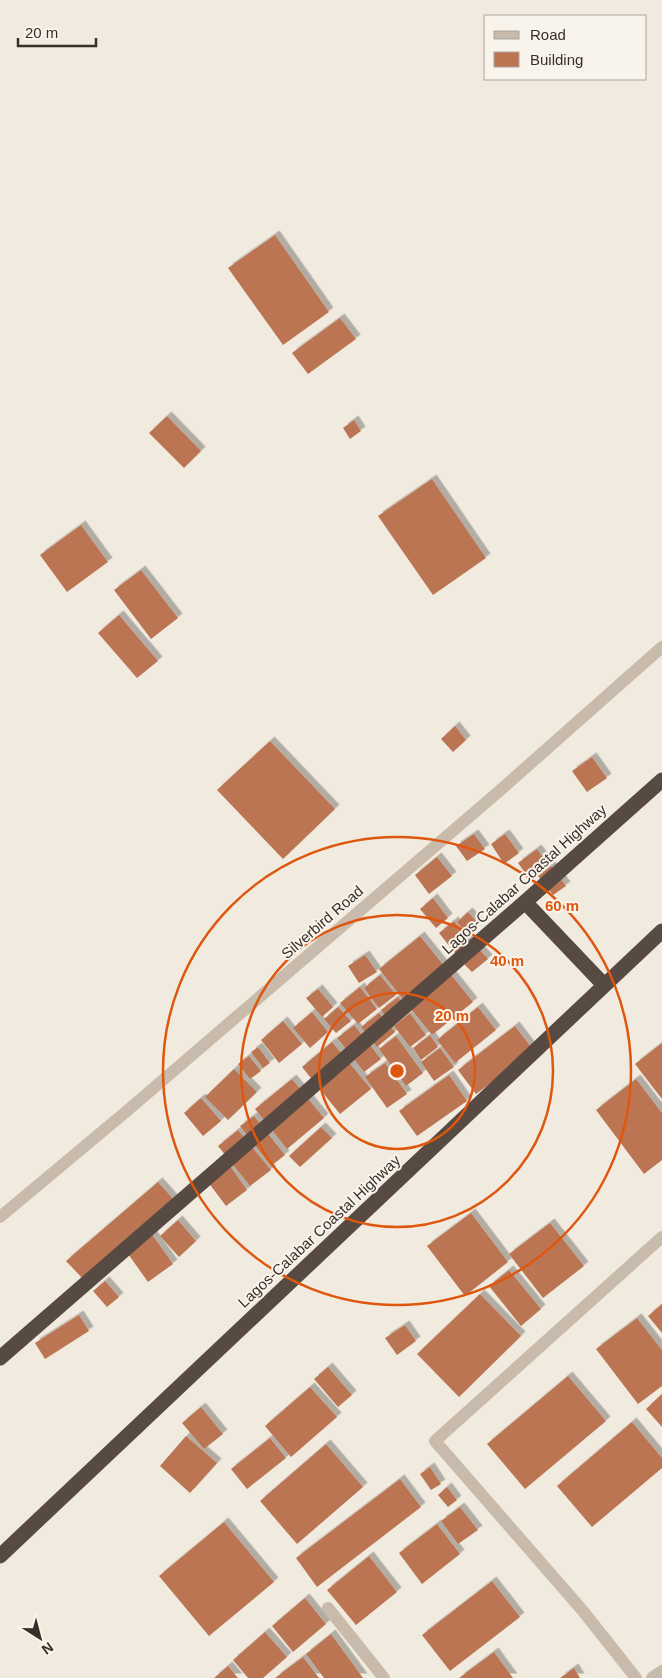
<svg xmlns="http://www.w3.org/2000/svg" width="662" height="1678" viewBox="0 0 662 1678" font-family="Arial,sans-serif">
	<defs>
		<filter id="shadow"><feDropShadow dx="4.5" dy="-4.5" stdDeviation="0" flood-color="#0004"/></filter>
	</defs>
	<rect width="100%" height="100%" fill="#f1eadf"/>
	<path fill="#bc7552" filter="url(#shadow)" d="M275,235l54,77 -46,33 -55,-77z
		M340,318l16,21 -48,35 -16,-21z
		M167,416l34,35 -17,17 -35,-35z
		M354,420l7,11 -11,8 -7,-11z
		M432,479l54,79 -53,37 -55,-79z
		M81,525l27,37 -41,30 -27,-37z
		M141,570l37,48 -27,21 -37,-49z
		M119,615l39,46 -21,17 -39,-45z
		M455,726l11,14 -13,12 -12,-13z
		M270,741l65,68 -52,50 -66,-69z
		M592,757l15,21 -20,14 -15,-21z
		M474,834l11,15 -18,12 -11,-15z
		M505,834l14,19 -15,11 -13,-20z
		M537,849l10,14 -19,14 -10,-14z
		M437,857l15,19 -23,18 -14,-19z
		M551,866l15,20 -13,9 -15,-19z
		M433,898l15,20 -12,10 -16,-19z
		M468,912l10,11 -12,10 -9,-11z
		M454,921l20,25 -15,12 -20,-25z
		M420,936l53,66 -41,33 -53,-66z
		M478,948l10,11 -16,13 -10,-10z
		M365,955l12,17 -18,11 -11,-17z
		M380,975l16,20 -17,13 -15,-20z
		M360,987l17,22 -19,15 -18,-21z
		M318,989l15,18 -11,10 -16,-19z
		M398,997l11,14 -17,14 -11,-15z
		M338,1007l13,14 -15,12 -12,-14z
		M478,1007l18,23 -41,33 -18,-23z
		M312,1012l16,20 -18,16 -17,-20z
		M379,1013l16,19 -18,15 -16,-20z
		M410,1013l16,22 -16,12 -16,-21z
		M283,1021l19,23 -23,19 -18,-23z
		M354,1025l27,34 -17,13 -27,-34z
		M515,1026l19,25 -58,43 -18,-24z
		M430,1035l8,12 -17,13 -8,-12z
		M396,1036l27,37 -17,13 -27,-37z
		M332,1042l39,47 -31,25 -38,-47z
		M662,1043v56l-27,-35z
		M258,1047l12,16 -7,5 -12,-16z
		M440,1048l14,19 -20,14 -13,-19z
		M249,1056l12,15 -11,8 -12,-15z
		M385,1063l22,31 -20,14 -22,-31z
		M234,1069l23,23 -29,28 -23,-23z
		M449,1075l18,26 -50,35 -18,-25z
		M292,1079l32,39 -37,31 -32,-40z
		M636,1079l26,34v47l-18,14 -48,-64z
		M201,1098l20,23 -18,15 -19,-23z
		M254,1116l31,39 -14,11 -31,-40z
		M321,1127l11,11 -32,29 -11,-11z
		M238,1130l33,40 -21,16 -32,-40z
		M230,1166l17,24 -21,16 -18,-24z
		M158,1182l18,20 -91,79 -19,-20z
		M471,1213l37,49 -43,34 -38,-50z
		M178,1220l18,21 -17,16 -19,-21z
		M550,1223l34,43 -41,32 -34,-44z
		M151,1233l22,31 -25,18 -22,-31z
		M509,1270l32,39 -20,17 -32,-40z
		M105,1281l14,16 -12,10 -14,-16z
		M480,1294l41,42 -62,61 -42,-43z
		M662,1304v29l-14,-17z
		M79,1315l10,16 -44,28 -10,-16z
		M637,1318l25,32v36l-24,18 -42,-55z
		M405,1325l11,16 -19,14 -12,-17z
		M328,1367l24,28 -14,12 -24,-28z
		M568,1376l38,45 -81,68 -38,-45z
		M310,1387l27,30 -46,40 -26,-31z
		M662,1394v33l-16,-18z
		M201,1407l22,27 -19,15 -22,-26z
		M632,1422l30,36v10l-70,59 -35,-41z
		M186,1436l31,27 -27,30 -30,-27z
		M270,1438l16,20 -39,31 -16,-20z
		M326,1444l37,43 -66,57 -37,-43z
		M430,1467l11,17 -10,6 -11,-16z
		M400,1479l21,28 -104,80 -21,-29z
		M447,1487l10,13 -9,7 -10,-12z
		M460,1507l18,23 -20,14 -17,-23z
		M224,1522l50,60 -65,54 -50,-60z
		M437,1524l23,30 -38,30 -23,-31z
		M369,1556l28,36 -41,33 -29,-35z
		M492,1581l28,36 -70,54 -28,-36z
		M305,1598l21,26 -33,28 -21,-26z
		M265,1632l22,25 -24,21h-15l-15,-18z
		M331,1634l32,44h-39l-18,-24z
		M494,1652l19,26h-54z
		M303,1657l16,21h-44z
		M228,1666l10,12h-24z
		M574,1668l6,10h-20z"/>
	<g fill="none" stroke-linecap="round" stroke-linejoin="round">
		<path stroke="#c8bbab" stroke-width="12" d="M0,1217l128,-107 369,-317 165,-146
			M328,1608l56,70
			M636,1678l-53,-67 -148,-170 227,-204
			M652,1678l10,-7"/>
		<path stroke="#574a42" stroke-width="15" d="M525,902l79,83
			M0,1358l525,-456 137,-122
			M0,1556l662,-625"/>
	</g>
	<g fill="none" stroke="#df570e" stroke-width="2.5">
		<circle cx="397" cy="1071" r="78"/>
		<circle cx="397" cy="1071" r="156"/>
		<circle cx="397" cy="1071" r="234"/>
	</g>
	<g text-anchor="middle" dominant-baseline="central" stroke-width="4" stroke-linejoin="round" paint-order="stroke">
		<g font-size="15" fill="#372f2a" stroke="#f9f4eb">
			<text transform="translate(524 879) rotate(-42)">Lagos-Calabar Coastal Highway</text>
			<text transform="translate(322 922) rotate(-41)">Silverbird Road</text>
			<text transform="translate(319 1231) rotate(-43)">Lagos-Calabar Coastal Highway</text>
		</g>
	</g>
	<circle cx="397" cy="1071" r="8" fill="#df570e" stroke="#f9f4eb" stroke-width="2.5"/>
	<g font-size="15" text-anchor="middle" font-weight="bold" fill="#df570e" stroke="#f9f4eb" stroke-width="4" stroke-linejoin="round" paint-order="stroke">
		<text x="562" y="911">60 m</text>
		<text x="507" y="966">40 m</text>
		<text x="452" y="1021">20 m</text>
	</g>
	<rect x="484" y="15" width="162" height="65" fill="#f9f4eb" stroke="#aba59e"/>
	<rect x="494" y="31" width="25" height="8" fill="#c8bbab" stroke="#aba59e"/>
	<text x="530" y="40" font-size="15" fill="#372f2a">Road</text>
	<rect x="494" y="52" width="25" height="15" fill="#bc7552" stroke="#aba59e"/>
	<text x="530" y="65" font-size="15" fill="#372f2a">Building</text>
	<g transform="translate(40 1638) rotate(144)" stroke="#f9f4eb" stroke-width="4" paint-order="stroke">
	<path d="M0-4L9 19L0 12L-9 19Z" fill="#372f2a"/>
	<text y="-8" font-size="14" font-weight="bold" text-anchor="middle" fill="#372f2a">N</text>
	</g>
	<path d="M18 38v8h78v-8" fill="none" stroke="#372f2a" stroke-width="2.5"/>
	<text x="25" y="38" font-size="15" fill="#372f2a" stroke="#f9f4eb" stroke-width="4" paint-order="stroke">20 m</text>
</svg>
